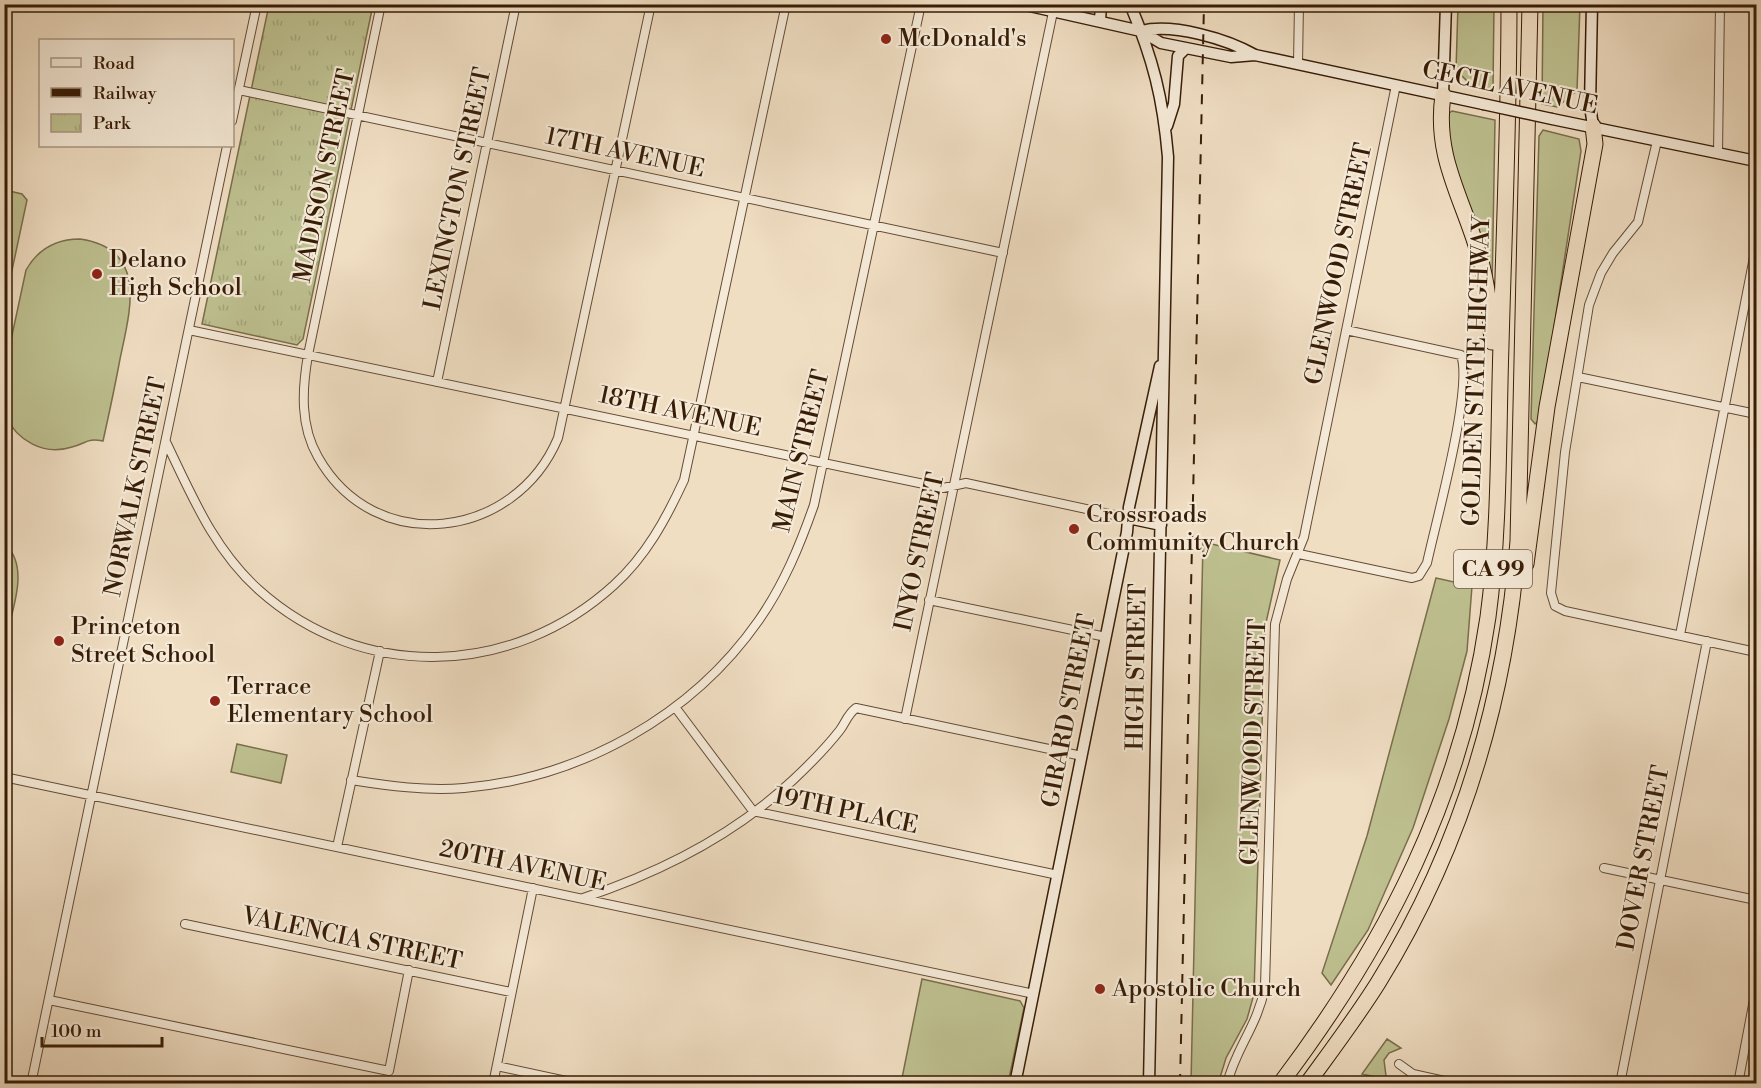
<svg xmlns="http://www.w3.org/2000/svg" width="1761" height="1088" viewBox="0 0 1761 1088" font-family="'Libre Bodoni',serif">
	<defs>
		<pattern id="park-tufts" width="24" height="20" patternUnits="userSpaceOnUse" patternTransform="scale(1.5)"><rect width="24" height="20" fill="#bec090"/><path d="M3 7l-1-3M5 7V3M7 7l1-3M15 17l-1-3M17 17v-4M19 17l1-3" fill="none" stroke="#a4a47b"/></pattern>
	</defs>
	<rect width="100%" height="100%" fill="#f0dec3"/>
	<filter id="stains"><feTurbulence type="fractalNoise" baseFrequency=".00333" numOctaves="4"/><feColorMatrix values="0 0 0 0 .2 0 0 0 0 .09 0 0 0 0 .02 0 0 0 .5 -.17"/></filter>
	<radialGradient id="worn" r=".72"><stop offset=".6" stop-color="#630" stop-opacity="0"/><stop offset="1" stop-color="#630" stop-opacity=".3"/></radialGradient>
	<path fill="#bec090" stroke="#7a6e4b" stroke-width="1.5" d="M1458,5h36l-1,85 -22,-5 -15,-15z
		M1543,5h37l-3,86 -20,16 -15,-3z
		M1452,111l43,9 -3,172 -42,-126 -2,-52z
		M1543,130l36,9 2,12 -41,268 -5,5 -4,-5 8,-283z
		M5,190l17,4 5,6 -16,75 -6,-1z
		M80,239c69,10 50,72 40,120 -5,27 -11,55 -17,82 -16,-3 -16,2 -31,6 -28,9 -55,-6 -67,-32v-47l21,-98c12,-21 30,-31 54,-31z
		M1203,542l77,18 -15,67 -11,367 -7,25 -21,39 -8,26 -27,-1z
		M5,544c26,24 6,68 0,98z
		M1436,578l36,8 -5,65 -18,68 -36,109 -45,102 -37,55 -9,-12 45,-137z
		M237,744l50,11 -6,28 -50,-11z
		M922,979l98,22 4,7 -16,75h-107z
		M1387,1039l14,9 -12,5 -5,7 2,16 8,5 -32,-7z"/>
	<path fill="url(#park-tufts)" stroke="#7a6e4b" stroke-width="1.5" d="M269,5h104l-70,334 -6,6 -95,-21z"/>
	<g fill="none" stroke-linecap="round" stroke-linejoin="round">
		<g stroke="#654c35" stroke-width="10">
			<path id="minor" d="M381,4l-73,351c-6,35 -8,71 10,102 57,101 197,83 240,-19l93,-434
				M1298,64l1,-60
				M239,90l764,163
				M232,121l25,-117
				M1657,141l-19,81 -25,31 -12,20 -12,32 -24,147 -14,141 4,13 10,5 191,41
				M1718,153l2,-149
				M189,330l754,158 23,-5 162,35
				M1578,377l178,37
				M437,382l79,-378
				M166,442c26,54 48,108 93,148 104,93 254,87 355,-5 32,-29 52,-66 70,-105l102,-476
				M1299,554l113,24 7,-2 8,-13c9,-42 46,-174 34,-208l-115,-25
				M929,600l177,37
				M1680,635l76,-388
				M675,707l78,104 305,64
				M905,719l148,-707
				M4,777l1030,217
				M351,780c38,6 75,11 113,8 117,-10 228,-72 295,-168 25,-36 41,-75 55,-115l107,-501
				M337,847l43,-196
				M1604,868l152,32
				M583,898c76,-25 151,-63 210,-118 16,-15 33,-32 47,-50 6,-8 7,-15 16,-22l226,48
				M185,924l326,68
				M49,1000l340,71 20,-101
				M1399,1064l14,10 45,10
				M497,1066l83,18
				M31,1084l196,-938
				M493,1084l40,-196
				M1227,1084c9,-37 31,-58 38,-98l10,-362 12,-45 17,-42 92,-452
				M1620,1084l87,-443
				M1738,1084l18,-95"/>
		</g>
		<g stroke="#371c06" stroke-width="13">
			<path id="secondary" d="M1021,4l120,27 20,12 70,14 24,-2
				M1130,4c23,55 33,94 38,153l-19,927
				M1592,4l-2,102 3,20
				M1100,21l1,-17
				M1141,31c32,-8 86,8 114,24l228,49
				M1443,95l3,-91
				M1552,119l204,42
				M1167,126l7,-22 4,-48 8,-8
				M1128,518l33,7
				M1015,1084l112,-552 2,-25 31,-141"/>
		</g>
		<g stroke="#371c06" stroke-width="17">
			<path id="motorway" d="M1443,95c-9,63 20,103 36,160 9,29 11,58 13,87
				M1526,564l21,-157 48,-263 -2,-18
				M1280,1084c108,-143 182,-288 208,-467 12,-89 10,-182 13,-272 3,-113 8,-227 8,-341
				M1307,1084c24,-33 49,-66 71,-101 83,-134 128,-285 140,-442l12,-537"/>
		</g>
		<use href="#minor" stroke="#f5ead8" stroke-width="8"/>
		<use href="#secondary" stroke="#f5ead8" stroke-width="10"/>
		<use href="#motorway" stroke="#f0dec3" stroke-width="15"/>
		<path stroke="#371c06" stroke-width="2" stroke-dasharray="10 10" stroke-linecap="butt" d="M1180,1084l24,-1080"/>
		<g stroke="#371c06" stroke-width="13" stroke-linecap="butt">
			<path id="secondary-bridge" d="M1483,104l69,15"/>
		</g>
		<use href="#secondary-bridge" stroke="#f5ead8" stroke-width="10"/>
	</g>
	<g fill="#8f2418" stroke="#f5ead8" stroke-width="2">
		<circle cx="886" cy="39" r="6"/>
		<circle cx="97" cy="274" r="6"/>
		<circle cx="1074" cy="529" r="6"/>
		<circle cx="59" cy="641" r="6"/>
		<circle cx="215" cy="701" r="6"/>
		<circle cx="1100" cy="989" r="6"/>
	</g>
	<g text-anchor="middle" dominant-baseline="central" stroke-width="4.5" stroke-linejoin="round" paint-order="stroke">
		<rect fill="#f5ead8" stroke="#705a45" stroke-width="1.5" x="1454" y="550" width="78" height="38" rx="4.5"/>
		<g font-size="22" font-weight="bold" fill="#371c06">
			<text x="1493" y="569">CA 99</text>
		</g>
		<g font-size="24" fill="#371c06" stroke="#f5ead8" text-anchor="start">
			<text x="898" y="39">McDonald's</text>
			<text x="109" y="260">Delano<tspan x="109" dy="28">High School</tspan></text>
			<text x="1086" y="515">Crossroads<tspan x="1086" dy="28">Community Church</tspan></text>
			<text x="71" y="627">Princeton<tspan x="71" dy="28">Street School</tspan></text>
			<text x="227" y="687">Terrace<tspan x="227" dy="28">Elementary School</tspan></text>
			<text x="1112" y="989">Apostolic Church</text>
		</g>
		<g font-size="24" fill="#371c06" stroke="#f5ead8">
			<text transform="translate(1510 88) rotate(12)">CECIL AVENUE</text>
			<text transform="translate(625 153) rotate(12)">17TH AVENUE</text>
			<text transform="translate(325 176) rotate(-78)">MADISON STREET</text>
			<text transform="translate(458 189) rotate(-78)">LEXINGTON STREET</text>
			<text transform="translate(1339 264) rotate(-78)">GLENWOOD STREET</text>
			<text transform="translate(1477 371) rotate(-88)">GOLDEN STATE HIGHWAY</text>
			<text transform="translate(680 412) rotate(12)">18TH AVENUE</text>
			<text transform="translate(802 451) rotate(-76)">MAIN STREET</text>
			<text transform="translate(136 487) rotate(-78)">NORWALK STREET</text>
			<text transform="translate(920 552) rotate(-78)">INYO STREET</text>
			<text transform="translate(1137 667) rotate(-89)">HIGH STREET</text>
			<text transform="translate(1069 711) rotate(-79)">GIRARD STREET</text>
			<text transform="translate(1254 742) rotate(-88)">GLENWOOD STREET</text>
			<text transform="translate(846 811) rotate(12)">19TH PLACE</text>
			<text transform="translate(1644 858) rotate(-79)">DOVER STREET</text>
			<text transform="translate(523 866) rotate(12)">20TH AVENUE</text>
			<text transform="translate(352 939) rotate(12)">VALENCIA STREET</text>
		</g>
	</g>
	<rect width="1761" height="1088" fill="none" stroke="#f0dec3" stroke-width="24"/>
	<rect x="6" y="6" width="1749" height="1076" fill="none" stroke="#371c06" stroke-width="3"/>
	<rect x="12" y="12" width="1737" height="1064" fill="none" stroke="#371c06" stroke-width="1.5"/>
	<rect x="39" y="39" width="195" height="108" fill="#f5ead8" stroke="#a99884" stroke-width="1.5"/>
	<rect x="51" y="58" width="30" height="9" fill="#f5ead8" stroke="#a99884" stroke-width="1.5"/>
	<text x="93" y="69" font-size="18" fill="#371c06">Road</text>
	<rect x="51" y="88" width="30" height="9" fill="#371c06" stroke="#a99884" stroke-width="1.5"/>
	<text x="93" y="99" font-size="18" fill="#371c06">Railway</text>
	<rect x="51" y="114" width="30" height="18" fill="url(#park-tufts)" stroke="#a99884" stroke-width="1.5"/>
	<text x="93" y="129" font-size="18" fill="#371c06">Park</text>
	<path d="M42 1037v9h120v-9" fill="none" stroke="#371c06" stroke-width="3"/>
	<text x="51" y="1037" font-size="18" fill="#371c06" stroke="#f5ead8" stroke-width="4.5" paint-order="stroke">100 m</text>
	<rect width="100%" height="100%" filter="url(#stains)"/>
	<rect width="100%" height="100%" fill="url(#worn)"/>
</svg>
